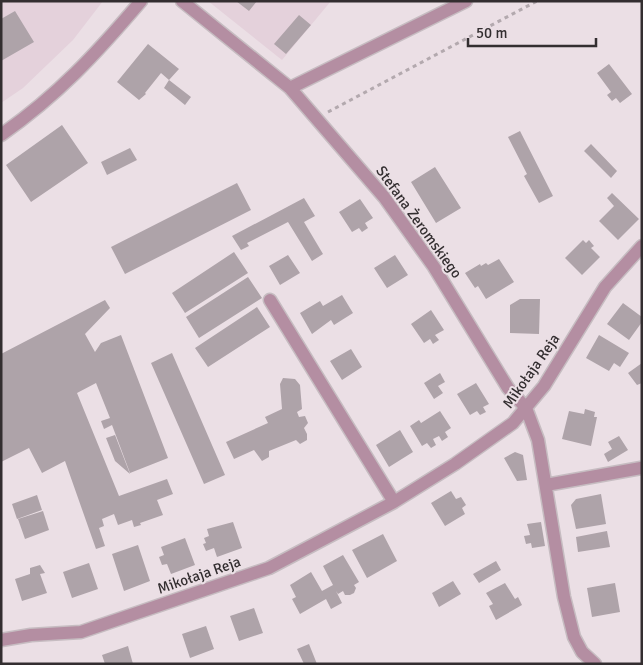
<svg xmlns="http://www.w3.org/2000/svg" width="643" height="665" viewBox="0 0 643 665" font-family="Signika,sans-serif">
	<rect width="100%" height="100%" fill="#ebdfe5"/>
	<path fill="#e4d1db" d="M1,1h102l-30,39 -50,48 -22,15z
		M208,1h123l-49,59z"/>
	<path fill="#aea3a9" d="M236,1h21l-8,10z
		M15,11l19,31 -33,19v-42z
		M299,15l12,10 -25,29 -12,-10z
		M148,44l31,25 -10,11 -8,-7 -16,20 1,1 -7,6 -22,-18z
		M609,64l23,30 -12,9 -4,-5 -4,3 -5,-6 4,-3 -14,-19z
		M169,80l22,17 -6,8 -21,-17z
		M62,125l26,38 -57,39 -25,-37z
		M520,131l33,65 -14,7 -15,-27 3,-2 -19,-37z
		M591,144l26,27 -6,7 -27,-27z
		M130,148l7,12 -30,15 -6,-13z
		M435,167l26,41 -25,15 -25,-41z
		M237,183l14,27 -126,64 -14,-27z
		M612,193l27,26 -21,21 -19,-19 15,-15 -7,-8z
		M304,198l11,18 -11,6 19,32 -11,7 -24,-39 -41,21 2,3 -8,4 -9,-14z
		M360,199l13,19 -8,5 3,5 -6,4 -3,-4 -7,4 -13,-20z
		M583,240l3,3 3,-3 5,6 -3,2 9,9 -18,18 -17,-17z
		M234,252l14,21 -63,40 -13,-20z
		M288,255l12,18 -20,12 -11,-19z
		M395,255l13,20 -21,13 -13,-20z
		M499,259l15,23 -28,17 -8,-13 -3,2 -10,-15 15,-9 1,2 5,-3 2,2z
		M248,277l14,21 -63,40 -13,-21z
		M342,295l11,18 -19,12 -3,-5 -19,14 -12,-21 20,-12 3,5z
		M520,299h20l-1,35 -29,-1v-28z
		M105,300l5,8 -25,26 10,18 6,-9 20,-8 47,123 -38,15 -18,-48 -8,4 -3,-8 9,-3 -14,-35 -19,10 42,103 48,-17 6,15 -16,6 6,15 -23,8 1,2 -7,2 -2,-7 -14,5 -4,-11 -12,5 2,7 -5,2 6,18 -9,3 -31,-88 -23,12 -13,-25 -28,14v-108z
		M623,303l19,14v5l-13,18 -22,-16z
		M257,307l13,20 -62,40 -13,-19z
		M431,310l13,20 -9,5 4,5 -6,4 -3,-5 -6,4 -13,-19z
		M599,335l30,18 -9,14 -6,-4 -5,8 -23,-13z
		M351,349l11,18 -20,13 -12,-19z
		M172,353l53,122 -21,9 -53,-121z
		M642,363v20l-5,2 -9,-12z
		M440,373l5,9 -7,4 5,7 -9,6 -10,-16z
		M283,378l12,1 5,6 2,24 -5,3 2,5 6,-1 3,7 -4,5 3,6v6l-7,4 -4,-4 -27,11v6l-7,4 -8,-11 -20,9 -8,-17 42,-19 -3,-6 17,-8 -2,-25z
		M476,383l13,21 -6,3 3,5 -6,3 -3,-4 -7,4 -13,-21z
		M585,409l10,3 -1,5h3l-6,29 -29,-7 7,-28 15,3z
		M440,411l11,17 -6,4 3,5 -6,4 -3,-5 -6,3 3,6 -5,3 -4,-5 -5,3 -12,-20 9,-6 2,3z
		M400,430l13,22 -24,15 -13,-22z
		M115,435l15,39 -15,-13 -9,-23z
		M619,436l9,14 -20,12 -4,-8 8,-5 -4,-7z
		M515,452l8,3 4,25 -10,1 -13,-23z
		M451,491l5,8 5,-2 5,8 -4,3 3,6 -20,12 -14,-23z
		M601,494l5,30 -30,5 -5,-24 5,-6z
		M37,495l5,15 -25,9 -5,-15z
		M43,511l6,19 -24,9 -7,-20z
		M233,522l9,26 -25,9 -3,-9 -8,3 -3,-7 3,-1 -2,-5 5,-2 -2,-7z
		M541,522l4,24 -13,2 -1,-5 -5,1 -2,-8 6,-1 -3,-11z
		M607,531l3,16 -32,5 -2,-15z
		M383,534l14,27 -30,17 -15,-28z
		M185,538l10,27 -24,9 -4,-10 -5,1 -3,-8 5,-2 -3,-8z
		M138,545l12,36 -26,10 -12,-37z
		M343,555l16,27 -5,3 2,3 -2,5 -4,2h-5l-2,-4 -5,3 -2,-3 6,12 -11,6 -5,-10 -26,15 -8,-15 4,-2 -6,-12 21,-13 11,19 11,-6 -10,-19z
		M496,561l5,9 -22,13 -6,-9z
		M89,563l9,26 -26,9 -9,-26z
		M40,565l5,8 -5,1 7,19 -25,8 -7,-22 15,-5v-6z
		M453,581l8,13 -22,13 -7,-14z
		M505,583l10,16 3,-2 4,8 -26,15 -7,-14 4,-2 -7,-11z
		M615,583l5,29 -28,5 -5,-29z
		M254,608l9,25 -24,8 -9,-25z
		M206,626l8,23 -24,9 -8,-24z
		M309,644l8,20h-13l-7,-15z
		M128,646l5,18h-28l-3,-9z"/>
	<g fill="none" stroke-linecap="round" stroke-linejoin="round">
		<g stroke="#c6bcc1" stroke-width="15">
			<path id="minor" d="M182,1l108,87 94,109 50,70 74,121 18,20 12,32 26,157 10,40 8,15 13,12
				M290,88l176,-87
				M1,135c57,-40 95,-81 140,-134
				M270,300l124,202
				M546,485l95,-17
				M1,640l30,-5 50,-3 188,-64 125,-66 61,-38 58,-41 31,-37 61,-99 37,-41"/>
		</g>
		<path stroke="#b3a9ae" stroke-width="3" stroke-dasharray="4 4" stroke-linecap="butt" d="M328,112l209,-111"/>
		<use href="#minor" stroke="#b48ea2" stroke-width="12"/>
	</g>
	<g text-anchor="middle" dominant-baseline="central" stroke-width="4" stroke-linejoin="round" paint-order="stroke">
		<g font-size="15" fill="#332e30" stroke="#ebdfe5">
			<text transform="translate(419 222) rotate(54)">Stefana Żeromskiego</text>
			<text transform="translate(531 371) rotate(-55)">Mikołaja Reja</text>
			<text transform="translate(199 575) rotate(-19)">Mikołaja Reja</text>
		</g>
	</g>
	<rect width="643" height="665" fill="none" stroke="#332e30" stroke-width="5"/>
	<path d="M468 38v8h128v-8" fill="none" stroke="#332e30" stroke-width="2.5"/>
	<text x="476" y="38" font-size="15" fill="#332e30" stroke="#ebdfe5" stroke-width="4" paint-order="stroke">50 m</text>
</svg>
